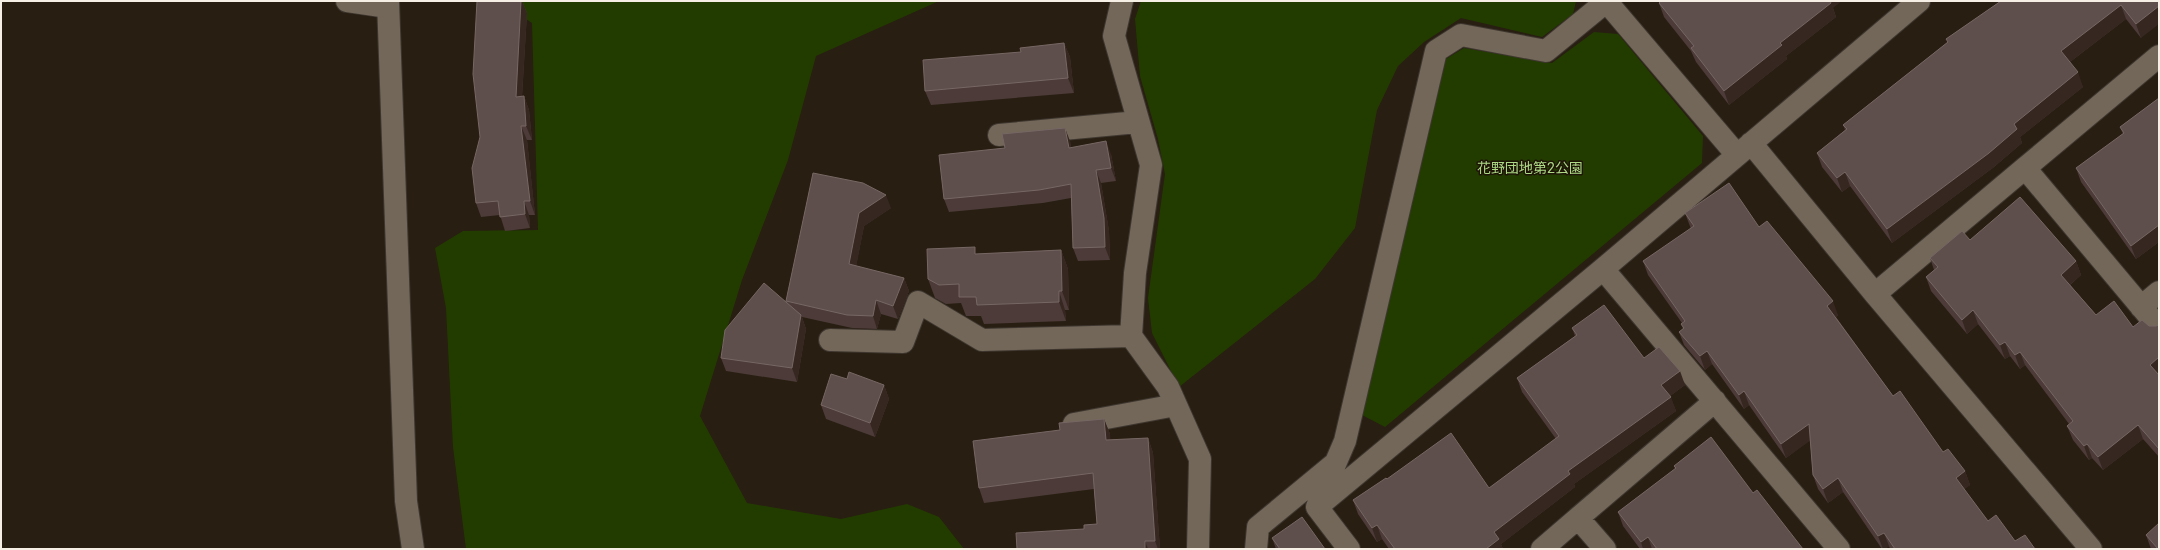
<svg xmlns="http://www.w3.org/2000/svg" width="2160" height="550" viewBox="0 0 2160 550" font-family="Roboto,'Noto Sans JP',sans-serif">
	<rect width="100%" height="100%" fill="#281e11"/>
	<path fill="#223c00" d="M494,1h445l-123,55 -28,104 -46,120 -42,136 47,87 94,16 66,-15 32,13 25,32h-498l-13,-102 -7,-139 -11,-60 28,-17 75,-1 -6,-207 -29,-19z
		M1141,1h435l-3,13 -31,23 -81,-19 -37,24 -26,24 -21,44 -22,118 -40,51 -136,108 -27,-54 -4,-35 17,-124 -7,-35 -18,-63 -5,-57z
		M1594,32l24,2 85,102 -1,27 -317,264 -23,-12 84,-356 18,-11 88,15z"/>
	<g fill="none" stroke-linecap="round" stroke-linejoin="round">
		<g stroke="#3e362f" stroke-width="24">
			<path id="minor" d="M347,1l41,6
				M388,1l18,500 7,48
				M1122,1l-8,35 37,129 -16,108 -4,63 37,51 32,72 -2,90
				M1606,1l131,154
				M999,135l139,-13
				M1751,143l124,151 216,255
				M2025,168l134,-112
				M1603,269l236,280
				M1875,294l150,-126 134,160
				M2141,307l18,-15
				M830,340l73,2 15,-40 64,38 149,-4
				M1074,424l102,-19
				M1318,504l27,-63 91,-390 25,-16 85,16 61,-50
				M1317,507l286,-238 316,-268
				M1317,507l32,42
				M1578,518l137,-117
				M1256,549l2,-22 75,-62
				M1542,549l36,-31 27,31"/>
		</g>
		<use href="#minor" stroke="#726758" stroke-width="22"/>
	</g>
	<path fill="#4c3b39" d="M477,1h45l5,12 -5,84 2,-1 5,14 3,30h-5l8,75h-6l1,13 -25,3 -5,-16 -19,2 -5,-14 4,-66z
		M2001,1h158l-18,37 -15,-19 -56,43 13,25 -63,50 2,6 -28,24 -102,76 -42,-57 -8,6 -20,-25 -5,-14 28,-23 -2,-5 105,-83 -2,-3z
		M1659,3l174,5 3,9 -50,39 1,3 -58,46 -33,-43 -5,-11 -27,-34z
		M1064,43l6,14 4,36 -143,12 -6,-14 96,-39z
		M2159,98v144l-23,17 -55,-77 -5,-14 47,-34 -3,-7z
		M1070,141l1,6 40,7 5,27 -15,2 8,48 1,29 -32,1 -5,-13 -2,-50 -28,5 -94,9 -5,-13z
		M813,173l78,35 -27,18 -8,40 48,12 5,13 -11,28 -17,-5 -4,15 -25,-1 -50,-11 4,12 -9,53 -71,-11 -5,-13 65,-56v-1z
		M1685,213l74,14 79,88 -2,2 57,79 50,56 22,19 5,14 -6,4 24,32 27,20 20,8h-145l-1,-3 -4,3h-3l-39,-57 -15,11 -10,-14 -5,-14 -3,-35 -24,18 -37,-53 -5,4 -32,-45 -7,6 -21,-25 -5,-13 4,-3 -2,-5 1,-1 -34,-48 -5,-14 48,-32z
		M1970,240l106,21 5,14 -11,10 26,30 37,12 16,-1h7l3,-1v132l-16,-18 -40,31 -11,-12 -3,2 -16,-20 -6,-14 2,-2 -44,-59 -5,4 -10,-13 -5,3 -27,-35 -11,10 -36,-43 -5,-14 8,-7 -4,-12z
		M1061,250l7,19 1,41h-4l1,11 -82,3 -3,-8h-15l-5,-13 -15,1 -11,-6 -7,-19 50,-25z
		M1572,328l72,30 41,27 -15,11 6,15 -102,73 1,3 -74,57 2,5h-114l-7,-10 -5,3 -19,-28 -5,-14 34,-21 102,9 67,-49 -34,-47 -5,-14 58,-42z
		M847,379l37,6 5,14 -14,38 -49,-18 -5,-14z
		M1104,419l6,15v6l38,-2 5,15 7,96h-143l67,-20 13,-5 -3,-35 -110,14 -5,-15 81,-58z
		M1674,466l79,27 50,56h-163l-17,-23 -5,-14 57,-43z
		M2146,535l13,14h-8z
		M1272,538l53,11h-49z"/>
	<path fill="#362721" d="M521,1h1l5,12 -6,98 -5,-14z
		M1827,1h15l-9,7 3,9 -50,39 1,3 -58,46 -5,-14z
		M2121,5l5,14 -60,46 -5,-14z
		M2159,6v18l-18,14 -5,-14z
		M1064,43l6,14 4,36 -6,-15z
		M2078,72l5,15 -63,50 2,6 -28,24 -102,76 -5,-14 127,-105z
		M524,96l5,14 3,30 -6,-14z
		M521,126l6,14 8,75 -5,-14z
		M1065,128l5,13 3,20 -4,-13z
		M1106,141l5,13 5,27 -5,-13z
		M1096,170l5,13 8,48 1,29 -5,-13z
		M1845,172l5,14 -8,6 -5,-14z
		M886,195l5,13 -27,18 -10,52 -5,-14 10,-51z
		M524,201l5,14 1,13 -5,-14z
		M2159,225v17l-23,17 -5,-13z
		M1061,250l7,19 1,41 -7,-19z
		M2076,261l5,14 -15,13 -5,-13z
		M904,278l5,13 -11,28 -5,-13z
		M1059,291l6,19 1,11 -7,-19z
		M876,300l5,14 -4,15 -4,-13z
		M1833,301l5,14 -5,5 -6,-14z
		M1973,310l5,14 -11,10 -5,-14z
		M801,315l5,14 -9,53 -5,-14z
		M2005,342l5,14 -5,3 -5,-14z
		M1707,351l5,13 -7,6 -5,-14z
		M2020,352l5,13 -5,4 -5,-14z
		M2159,357v18l-9,-10z
		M1680,371l5,14 -19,14 -5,-14z
		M884,385l5,14 -14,38 -5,-14z
		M1744,391l5,14 -5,4 -5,-14z
		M1671,397l5,14 -102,73 1,3 -74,57 2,5h-17l8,-17 74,-61z
		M1104,419l6,15 2,22 -6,-16z
		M1809,424l5,14 -28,20 -5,-14z
		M2138,425l5,14 -40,31 -5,-13z
		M1148,438l5,15 7,96h-2l-3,-8z
		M2087,444l5,14 -3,2 -5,-14z
		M1965,471l5,14 -9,7 -5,-14z
		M1838,478l5,14 -15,11 -5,-14z
		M1377,525l5,14 -5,3 -5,-14z
		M1884,533l5,13 -4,3h-2l-5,-13z
		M1648,537l4,12h-9l-2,-7z
		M1145,541l3,8h-3z"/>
	<path fill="#5e4e4c" stroke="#766764" d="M477,1h44l-5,96 8,-1 2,30h-5l9,75h-6l1,13 -25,3 -2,-16 -22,2 -4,-35 8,-31 -7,-63z
		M1661,1h169l1,2 -51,40 2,2 -58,46 -33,-43 3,-2 -35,-43z
		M2001,1h158v5l-23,18 -15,-19 -60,46 17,21 -64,52 3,5 -28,24 -102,76 -42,-57 -8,6 -20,-25 30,-24 -4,-4 105,-83 -2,-3z
		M1064,43l4,35 -143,13 -2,-31 98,-8 -1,-4z
		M2159,98v127l-28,21 -55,-78 48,-35 -4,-6z
		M1065,128l4,20 37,-7 5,27 -15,2 8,48 1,29 -32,1 -2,-64 -32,6 -95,9 -5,-44 66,-7 -3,-14z
		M813,173l50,10 23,12 -27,18 -10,51 55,14 -11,28 -17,-6 -3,16 -26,-1 -61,-14z
		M1729,183l30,44 8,-6 66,80 -6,5 66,90 7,-5 43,61 5,-3 17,22 -9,7 32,43 8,-6 19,26 10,-6 10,14h-140l-11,-16 -6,3 -40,-58 -15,11 -10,-14 -4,-51 -28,20 -37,-53 -5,4 -32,-44 -7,5 -21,-24 5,-4 -3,-4 4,-3 -42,-60 51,-35 -9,-13z
		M2020,197l56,64 -15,14 35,40 18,-14 19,26 9,-7 7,6h7l3,-1v32l-9,8 9,10v74l-21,-24 -40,32 -11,-13 -3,2 -17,-20 6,-5 -53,-69 -5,3 -10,-13 -5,3 -27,-35 -11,10 -36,-43 12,-10 -8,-9 32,-27 8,9z
		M975,247v7l86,-4 1,41h-3v11l-82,3 -1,-8h-17v-13l-20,1 -11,-6 -1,-30z
		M764,283l37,32 -9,53 -71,-10 4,-28z
		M1604,305l40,53 15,-11 21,24 -19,14 10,12 -103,74 2,3 -76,58 5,7 -13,10h-91l-18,-24 -5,3 -19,-28 33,-22 1,1 64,-46 38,55 70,-52 -42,-58 60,-43 -5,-7z
		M849,372l35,13 -14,38 -49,-18 10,-31 16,5z
		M1104,419l2,21 42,-2 7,103h-10v8h-128l-1,-16 68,-4v-4l13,-1 -4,-51 -114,15 -6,-47 87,-11 -1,-7z
		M1711,437l42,56 4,-3 46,59h-146l-9,-12 -7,5 -23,-30 58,-44 -2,-2z
		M1302,517l23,32h-45l-8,-11z
		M2159,523v26h-1l-12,-14z"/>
	<g text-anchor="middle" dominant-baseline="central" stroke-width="3" stroke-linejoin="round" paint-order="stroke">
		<g font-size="14" fill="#adda85" stroke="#1e1508">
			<text x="1530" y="168">花野団地第2公園</text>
		</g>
	</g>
	<rect width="2160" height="550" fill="none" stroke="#f5efe6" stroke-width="4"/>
</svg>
